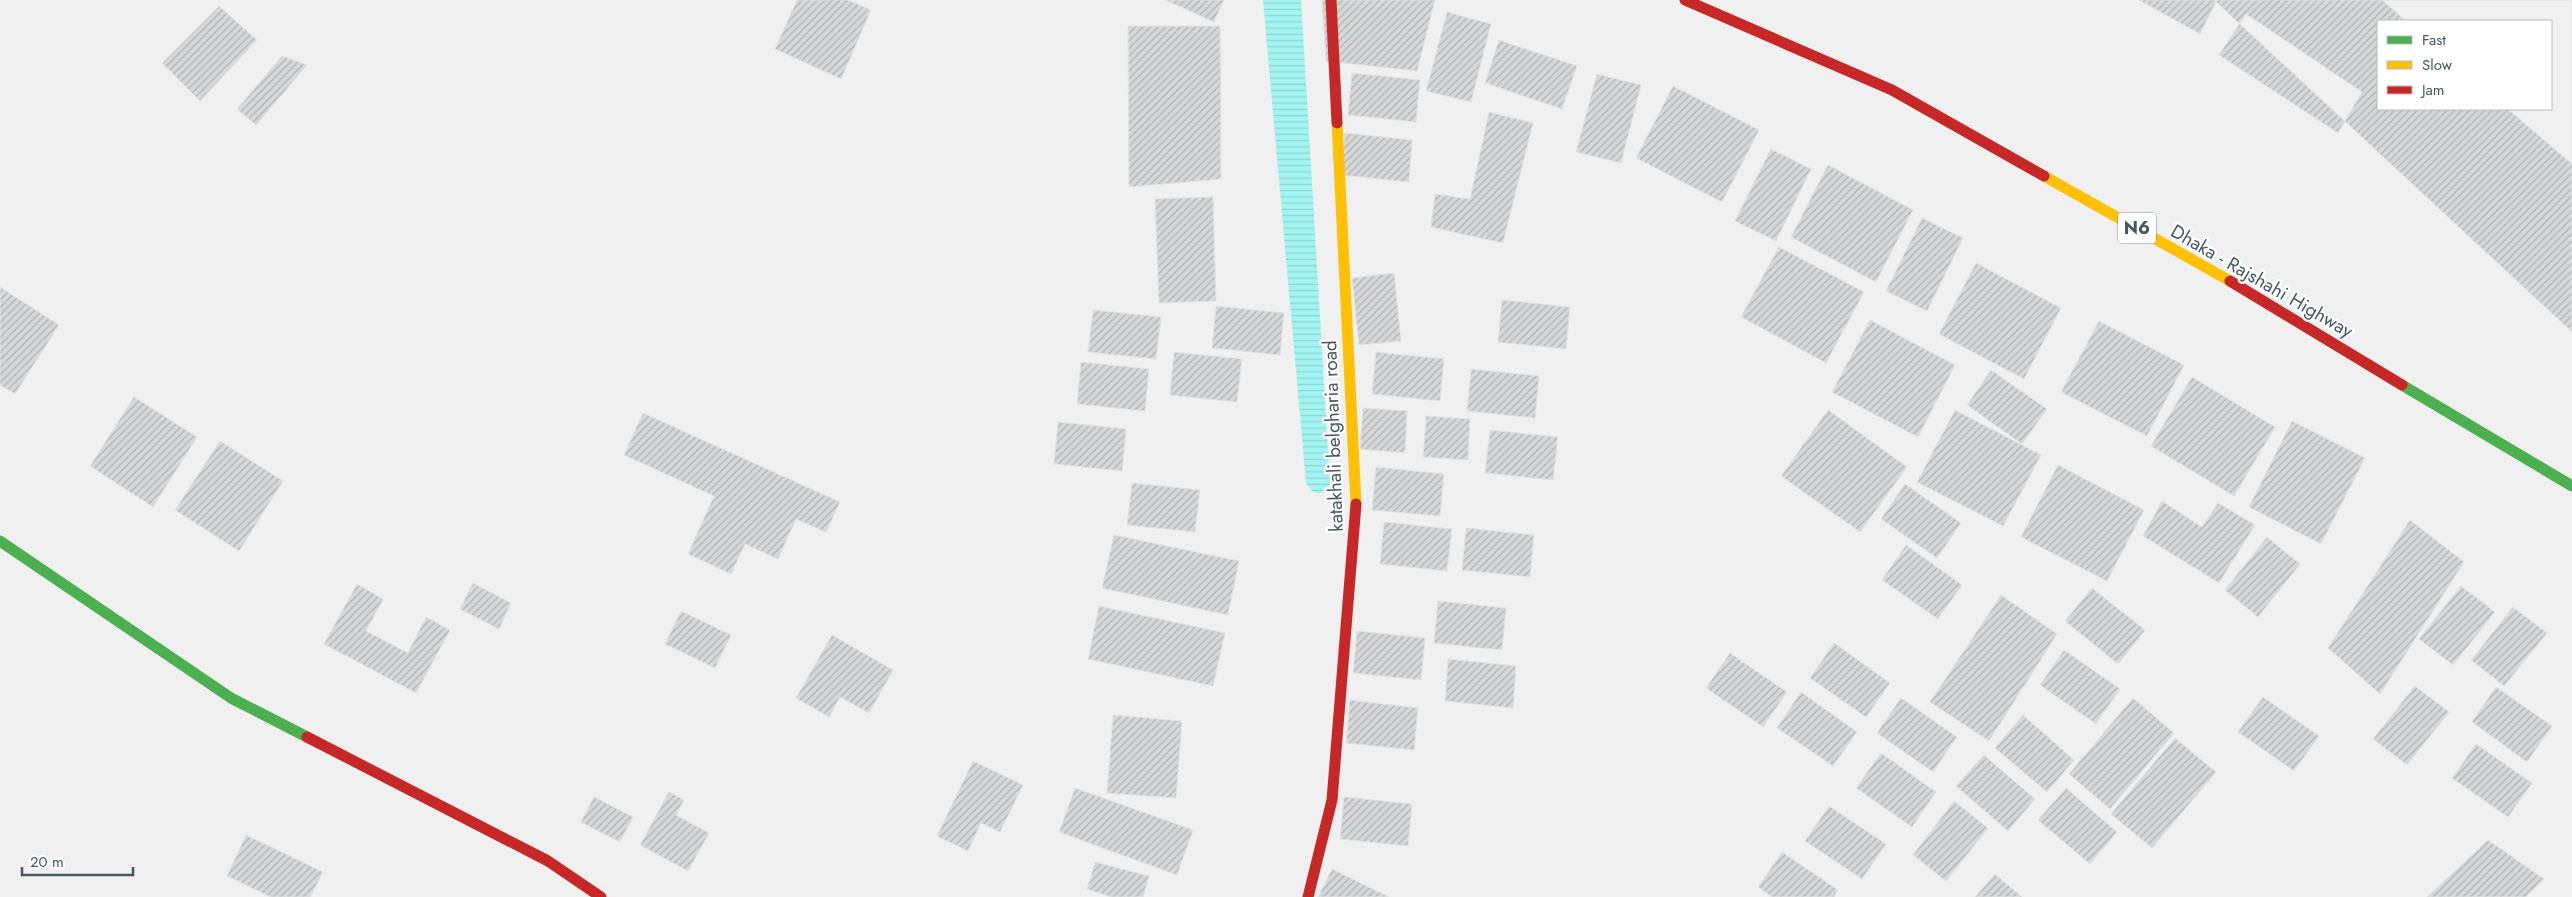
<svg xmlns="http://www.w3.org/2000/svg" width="2572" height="897" viewBox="0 0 2572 897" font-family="Jost,sans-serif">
	<defs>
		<pattern id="water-rules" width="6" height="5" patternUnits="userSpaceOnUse" patternTransform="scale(1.25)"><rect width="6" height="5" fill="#a3f5f2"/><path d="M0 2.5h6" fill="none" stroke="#8ed4d2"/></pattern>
		<pattern id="building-hatch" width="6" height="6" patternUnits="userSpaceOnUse" patternTransform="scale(1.25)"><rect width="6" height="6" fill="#d7d8d9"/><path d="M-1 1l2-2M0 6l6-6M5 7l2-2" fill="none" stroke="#b0b2b3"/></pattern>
	</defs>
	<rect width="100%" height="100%" fill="#f1f0f0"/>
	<path fill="url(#water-rules)" d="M1263,0h38l29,484 -11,10 -7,-3 -6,-8z"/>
	<path fill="url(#building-hatch)" stroke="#e2e3e3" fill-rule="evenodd" d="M797,0h51l23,10 -30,69 -66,-30z
		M1165,0h59l-10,22z
		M1322,0h113l-18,71 -91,-10z
		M2139,0h78l-17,34z
		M2214,0h358v332zM2378,21h173v88h-173z
		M2382,0h190v164l-64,-55h43v-88h-145z
		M219,6l38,34 -57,61 -38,-38z
		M1447,12l44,12 -20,78 -45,-11z
		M2246,14l116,78 -24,41 -119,-78z
		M1128,26h92l1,153 -92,8z
		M1499,40l78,26 -15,43 -77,-26z
		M282,56l25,9 -51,60 -19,-16z
		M1352,73l68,7 -4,42 -68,-7z
		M1597,74l44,11 -20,78 -45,-11z
		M1673,86l86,44 -37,72 -86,-44z
		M1489,112l44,11 -30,120 -72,-16 4,-33 35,5z
		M1345,133l67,7 -3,42 -68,-7z
		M1771,149l40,20 -35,72 -41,-20z
		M1828,165l85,45 -37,72 -85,-45z
		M1213,197l3,104 -57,2 -4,-104z
		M1922,218l41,20 -36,73 -41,-20z
		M1779,247l85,45 -38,71 -85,-46z
		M1976,263l85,45 -37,71 -85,-45z
		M1394,273l7,68 -42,4 -7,-67z
		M0,287l59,38 -44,69 -15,-9z
		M1502,300l68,7 -4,42 -68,-7z
		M1216,306l68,7 -4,42 -68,-7z
		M1093,310l68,7 -5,42 -68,-7z
		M1870,320l85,45 -37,72 -86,-45z
		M2099,321l85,44 -37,71 -86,-44z
		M1174,352l68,7 -5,43 -67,-7z
		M1376,352l68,7 -4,42 -68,-7z
		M1081,362l68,7 -4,42 -68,-7z
		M1471,369l68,7 -4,42 -68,-7z
		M1991,370l56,39 -25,35 -55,-39z
		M2192,377l83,50 -41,69 -83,-50z
		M134,397l63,40 -44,70 -63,-41z
		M1363,408l44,3 -2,42 -45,-4z
		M1828,410l79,57 -47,65 -79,-56z
		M1955,410l86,45 -38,71 -86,-44z
		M643,413l197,89 -14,30 -30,-13 -18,40 -33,-15 -14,30 -43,-20 26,-58 -90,-41z
		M1426,416l44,3 -2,41 -45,-3z
		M2292,421l73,37 -44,86 -72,-37z
		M1058,422l68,7 -4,42 -68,-7z
		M1490,430l68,7 -5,43 -68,-7z
		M220,441l63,40 -44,70 -64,-41z
		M2058,465l86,45 -37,71 -86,-44z
		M1376,467l68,7 -4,42 -68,-6z
		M1132,483l68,7 -5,42 -68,-7z
		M1905,484l56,39 -24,35 -56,-39z
		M2162,501l40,26 16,-24 37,22 -36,58 -76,-47z
		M2410,520l54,42 -84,132 -52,-46z
		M1384,522l68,7 -5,42 -67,-7z
		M1466,528l68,7 -4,42 -68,-7z
		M1114,535l125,26 -11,54 -126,-27z
		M2267,537l33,27 -42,53 -33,-27z
		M1906,545l56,40 -24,34 -56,-39z
		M473,583l38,20 -12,26 -39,-20z
		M357,584l26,15 -17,32 42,22 18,-36 24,13 -34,63 -92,-49z
		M2461,586l34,26 -42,53 -34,-26z
		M2092,588l53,42 -27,34 -53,-43z
		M2001,595l56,39 -68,107 -59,-39z
		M1438,601l68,7 -4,42 -68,-7z
		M1099,606l126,27 -12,53 -125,-27z
		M2513,607l34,26 -43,53 -33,-26z
		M681,611l50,24 -16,33 -50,-24z
		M1357,631l68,7 -4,42 -68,-7z
		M832,635l61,35 -24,43 -29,-16 -11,20 -33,-19z
		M1834,643l56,40 -24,34 -56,-39z
		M2064,650l56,39 -24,35 -56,-39z
		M1730,653l57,39 -24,35 -57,-39z
		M1448,659l68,7 -3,42 -68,-7z
		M2415,686l34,26 -42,53 -34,-26z
		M2496,687l56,39 -25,36 -55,-40z
		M1801,692l56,40 -24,34 -56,-38z
		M2263,697l56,39 -25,35 -56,-39z
		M1901,698l56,39 -24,35 -56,-39z
		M2133,698l41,35 -64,76 -41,-35z
		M1350,700l68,8 -4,42 -68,-7z
		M1113,715l69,6 -6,77 -69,-5z
		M2023,715l51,45 -27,32 -52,-44z
		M2175,738l41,34 -64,76 -41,-34z
		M2476,744l56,39 -24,34 -56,-39z
		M1881,753l55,39 -24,35 -56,-39z
		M1984,755l51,44 -27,32 -52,-45z
		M973,761l50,24 -23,47 -19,-9 -13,28 -31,-15z
		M1075,788l118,42 -16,45 -118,-43z
		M2066,788l51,44 -27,32 -52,-44z
		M669,792l15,8 -8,15 33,18 -21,38 -48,-26z
		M594,797l39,20 -13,25 -39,-20z
		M1344,797l68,7 -4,42 -68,-7z
		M1954,801l34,27 -42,53 -33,-26z
		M1829,806l57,38 -24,35 -57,-38z
		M246,835l77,37 -13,25h-39l-44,-21z
		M2488,840l56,39 -18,18h-99z
		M1782,852l56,38 -4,7h-62l-14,-10z
		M1095,862l54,14 -6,21h-32l-24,-8z
		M1332,869l57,28h-71z
		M1995,874l27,23h-47z"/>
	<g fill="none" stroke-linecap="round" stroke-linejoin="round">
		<path stroke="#4caf50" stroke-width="11" d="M2402,385l170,101
			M0,541l231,157 76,39"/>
		<path stroke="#ffc107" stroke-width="11" d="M1337,123l19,381
			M2044,176l186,105"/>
		<path stroke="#c62828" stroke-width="11" d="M1331,0l6,123
			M1685,0l207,90 152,86
			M2230,281l172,104
			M307,737l241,124 53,36
			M1308,897l24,-97 24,-296"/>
	</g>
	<g text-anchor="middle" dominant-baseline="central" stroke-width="4.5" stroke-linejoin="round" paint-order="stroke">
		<rect fill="#fff" stroke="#7d8b90" stroke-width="1" x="2118" y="212.5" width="38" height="31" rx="4"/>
		<g font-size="18" font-weight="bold" fill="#455960">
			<text x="2137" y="228">N6</text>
		</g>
		<g font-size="19" fill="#455960" stroke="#fff">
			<text transform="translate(2262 281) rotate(30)">Dhaka - Rajshahi Highway</text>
			<text transform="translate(1333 436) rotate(-92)">katakhali belgharia road</text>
		</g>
	</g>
	<rect x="2377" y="20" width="175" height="90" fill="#ffffff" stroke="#b5bdbf"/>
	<rect x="2387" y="36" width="25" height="8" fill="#4caf50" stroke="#b5bdbf"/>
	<text x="2422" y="45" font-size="15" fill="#455960">Fast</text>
	<rect x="2387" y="61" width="25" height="8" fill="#ffc107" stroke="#b5bdbf"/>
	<text x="2422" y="70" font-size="15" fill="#455960">Slow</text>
	<rect x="2387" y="86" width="25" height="8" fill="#c62828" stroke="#b5bdbf"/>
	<text x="2422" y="95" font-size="15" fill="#455960">Jam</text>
	<path d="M22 867v8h111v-8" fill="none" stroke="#455960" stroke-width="2.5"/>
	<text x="30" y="867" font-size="15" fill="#455960" stroke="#ffffff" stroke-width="4" paint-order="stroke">20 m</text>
</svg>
